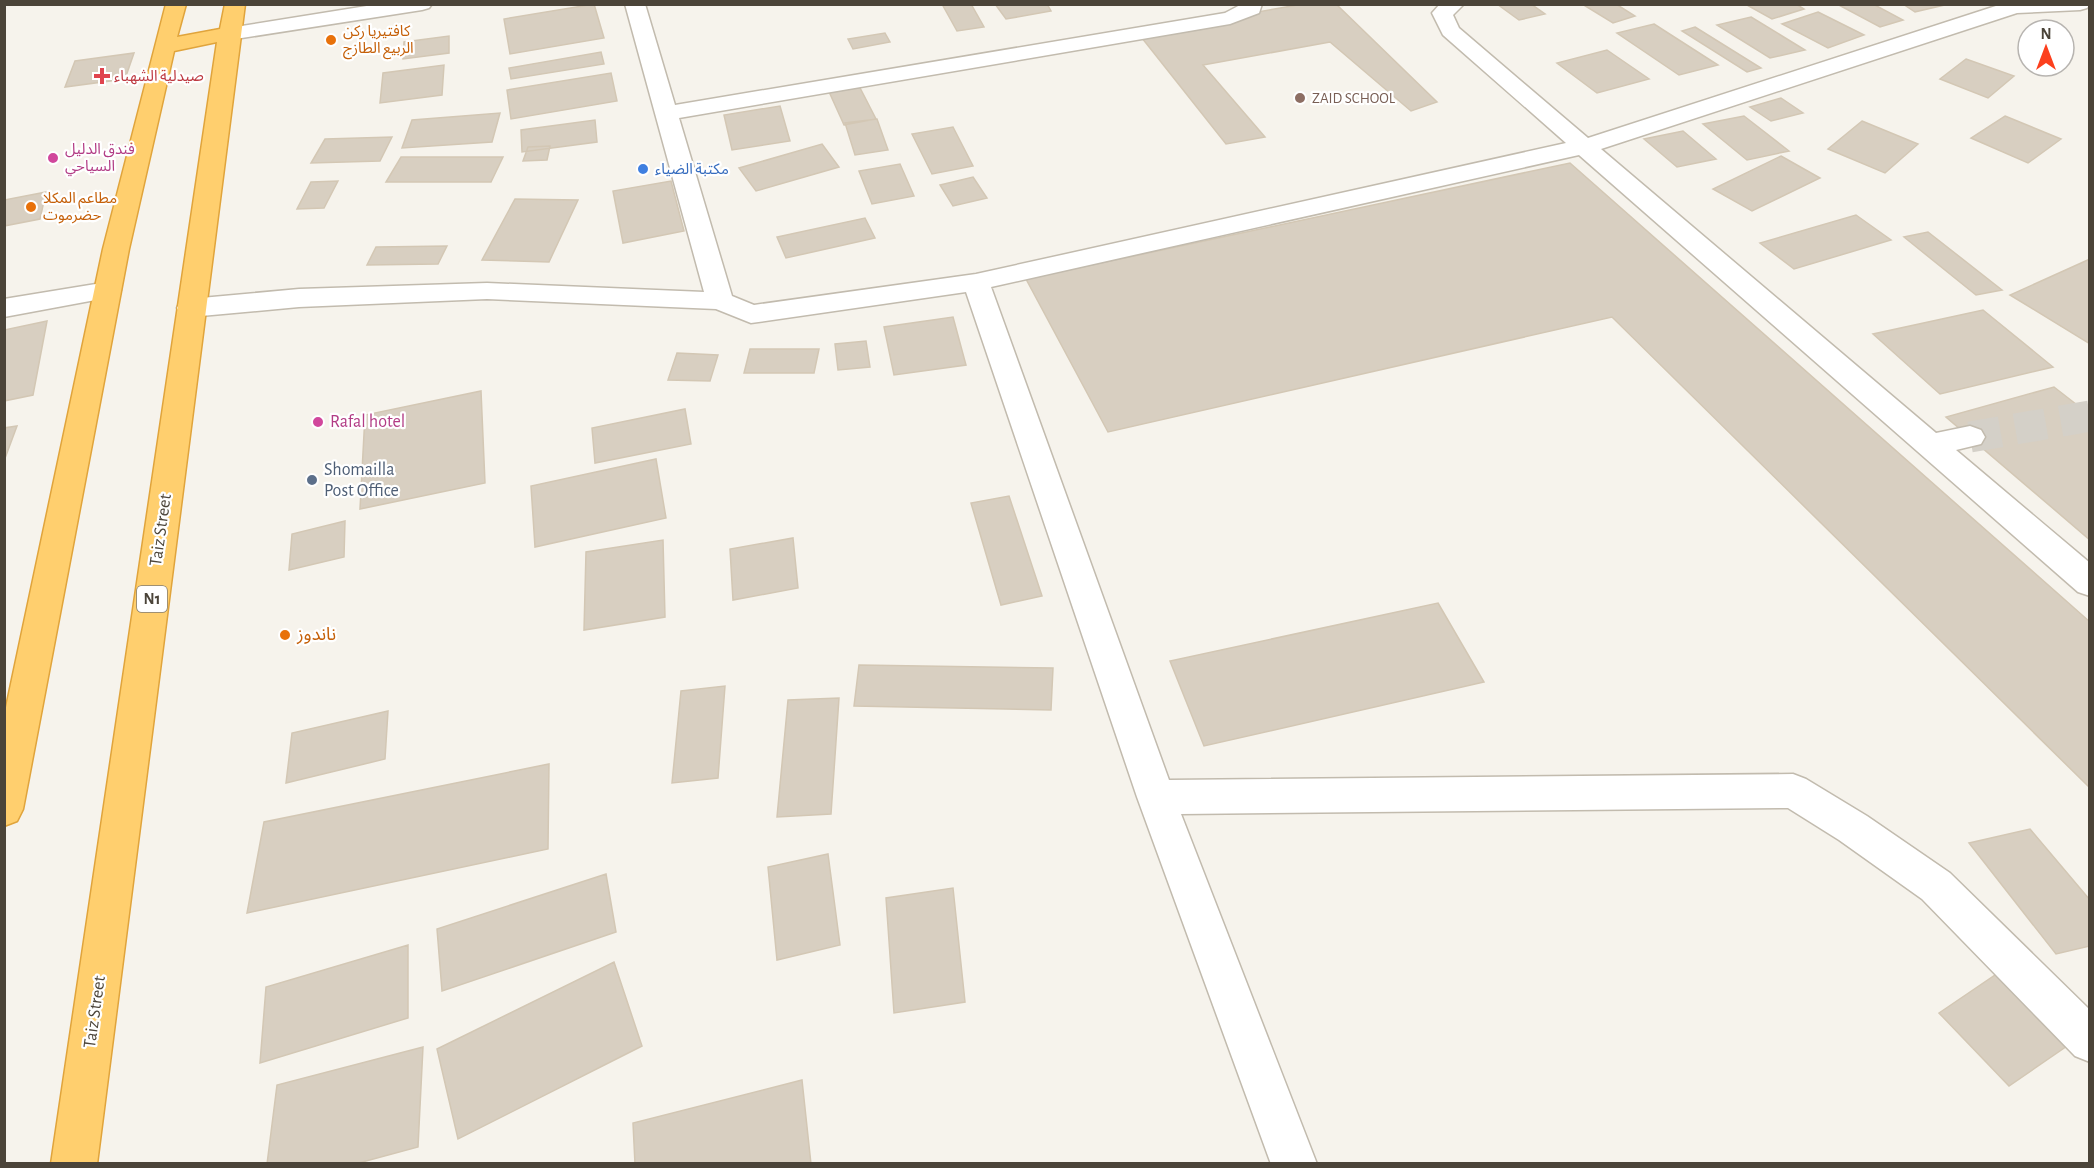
<svg xmlns="http://www.w3.org/2000/svg" width="2094" height="1168" viewBox="0 0 2094 1168" font-family="'Alegreya Sans','Noto Sans Arabic',sans-serif">
	<rect width="100%" height="100%" fill="#f6f3ec"/>
	<path fill="#d8cfc1" stroke="#d3c7b4" stroke-width="1.5" d="M594,4l10,34 -94,16 -6,-35z
		M942,4h29l13,23 -27,4z
		M995,4h52l4,7 -45,8z
		M1303,4h33l101,98 -26,9 -81,-69 -127,23 62,72 -39,7 -88,-111z
		M1497,4h34l14,10 -26,6z
		M1582,4h34l19,12 -22,7z
		M1745,4h51l8,5 -32,10z
		M1837,4h36l30,16 -23,7z
		M1903,4h46l-34,8z
		M1818,12l46,23 -36,13 -46,-24z
		M1751,17l54,33 -35,8 -53,-33z
		M1654,24l64,41 -39,10 -62,-42z
		M1695,27l66,41 -14,4 -65,-41z
		M885,33l5,9 -37,7 -5,-10z
		M449,36v17l-46,6 1,-17z
		M1607,50l42,29 -52,14 -40,-30z
		M601,52l3,12 -93,15 -2,-11z
		M134,53l-9,26 -60,8 10,-26z
		M1966,59l48,17 -26,22 -48,-19z
		M444,65l-2,30 -62,8 3,-30z
		M611,73l6,28 -106,18 -4,-29z
		M856,80l20,39 -32,6 -18,-40z
		M1781,98l22,15 -32,8 -21,-14z
		M780,106l10,35 -58,9 -8,-35z
		M500,113l-8,29 -90,6 10,-28z
		M1744,116l45,35 -42,9 -44,-36z
		M2005,116l56,23 -33,24 -57,-25z
		M877,119l11,31 -33,5 -10,-32z
		M595,120l2,22 -75,10 -1,-22z
		M1862,121l56,23 -33,29 -57,-24z
		M953,127l20,39 -41,8 -20,-40z
		M1683,131l33,28 -39,8 -33,-28z
		M392,137l-12,24 -69,2 14,-24z
		M822,144l17,23 -83,24 -17,-23z
		M550,146l-3,14 -24,1 5,-14z
		M1781,156l39,22 -68,33 -39,-22z
		M401,157h102l-12,25h-105z
		M1570,163l520,459v166l-478,-471 -504,115 -82,-153z
		M900,164l14,32 -42,8 -13,-33z
		M973,177l14,21 -34,8 -13,-21z
		M338,181l-14,27 -27,1 14,-27z
		M671,181l13,50 -61,12 -10,-52z
		M46,192l-6,27 -36,7v-26z
		M515,199l63,1 -29,62 -67,-2z
		M1856,215l35,25 -97,29 -34,-26z
		M865,218l10,20 -89,20 -9,-21z
		M1928,232l74,58 -26,5 -72,-58z
		M447,246l-9,18 -71,1 9,-18z
		M2090,259v85l-80,-49z
		M1983,310l70,57 -113,27 -67,-60z
		M953,317l13,48 -72,10 -10,-48z
		M47,321l-14,74 -29,6v-71z
		M866,341l4,26 -32,3 -3,-26z
		M750,349h69l-5,24h-70z
		M677,353l41,2 -8,26 -42,-1z
		M2054,387l36,28v125l-144,-123z
		M481,391l4,92 -125,26 5,-94z
		M685,409l6,35 -96,19 -3,-35z
		M17,426l-13,35v-33z
		M656,459l10,59 -131,29 -4,-61z
		M1009,496l33,100 -41,9 -30,-102z
		M345,521l-1,36 -55,13 3,-36z
		M793,538l5,50 -65,12 -3,-51z
		M663,540l2,77 -81,13 2,-78z
		M1438,603l46,79 -280,64 -34,-85z
		M859,665l194,3 -2,42 -197,-4z
		M725,686l-7,92 -46,5 9,-92z
		M839,698l-8,116 -54,3 11,-117z
		M388,711l-3,48 -99,24 6,-50z
		M549,764l-1,85 -301,64 17,-91z
		M2030,829l60,71v46l-34,8 -87,-111z
		M828,854l12,91 -63,15 -9,-93z
		M606,874l10,58 -174,59 -5,-62z
		M953,888l12,114 -71,11 -8,-115z
		M408,945v73l-148,45 6,-76z
		M614,962l28,84 -184,93 -21,-90z
		M2001,971l72,71 -64,44 -70,-73z
		M423,1047l-5,100 -63,17h-88l10,-79z
		M802,1080l9,84h-176l-2,-41z"/>
	<g fill="none" stroke-linecap="round" stroke-linejoin="round">
		<path stroke="#d4d0c8" stroke-width="31" stroke-dasharray="31 15" stroke-linecap="butt" d="M1970,437l120,-21"/>
		<g stroke="#c2bbae" stroke-width="3">
			<path id="minor" d="M379,4h53l-3,4 -7,2 -193,30 -7,-2 -3,-4 3,-4 7,-2z
				M625,4h20l30,101 550,-92 17,-9h20l-3,9 -29,11 -551,94 53,178 22,9 222,-31 590,-131 -123,-108 -11,-22 8,-9h24l-11,11 6,13 129,110 414,-134h88l-3,4 -7,2 -63,3 -416,136 335,284 34,-7 11,4 4,7 -4,7 -25,6 134,113v33l-12,-4 -499,-437 -588,132 178,493 624,-6 13,5 61,37 83,57 140,137v52l-15,-6 -153,-157 -83,-59 -51,-32 -607,6 136,350h-46l-134,-367 -171,-505 -215,31 -35,-14 -229,-10 -188,8 -109,10 -10,-3 -3,-6 3,-6 10,-3 109,-10 188,-6 217,9z
				M108,282l9,2 4,6 -4,6 -113,21v-18z"/>
		</g>
		<g stroke="#e0a43c" stroke-width="3">
			<path id="highway" d="M166,4h20l-9,33 43,-8 5,-25h20l-148,1160h-46l166,-1122 -43,9 -45,198 -106,560 -6,12 -13,5v-109l99,-468z"/>
		</g>
		<use href="#minor" fill="#fff" fill-rule="evenodd"/>
		<use href="#highway" fill="#ffcf6e" fill-rule="evenodd"/>
	</g>
	<g fill="#e8710a" stroke="#fff" stroke-width="2">
		<circle cx="331" cy="40" r="6"/>
		<circle cx="31" cy="207" r="6"/>
		<circle cx="285" cy="635" r="6"/>
	</g>
	<path fill="#e0444e" stroke="#fff" stroke-width="2" d="M99 67h6v6h6v6h-6v6h-6v-6h-6v-6h6z"/>
	<circle fill="#8d6e63" stroke="#fff" stroke-width="2" cx="1300" cy="98" r="6"/>
	<g fill="#d1479c" stroke="#fff" stroke-width="2">
		<circle cx="53" cy="158" r="6"/>
		<circle cx="318" cy="422" r="6"/>
	</g>
	<circle fill="#3f7fe0" stroke="#fff" stroke-width="2" cx="643" cy="169" r="6"/>
	<circle fill="#5c6f8a" stroke="#fff" stroke-width="2" cx="312" cy="480" r="6"/>
	<g text-anchor="middle" dominant-baseline="central" stroke-width="4.5" stroke-linejoin="round" paint-order="stroke">
		<g font-size="15" fill="#c56008" stroke="#fff" text-anchor="start">
			<text x="343" y="31">كافتيريا ركن<tspan x="343" dy="17">الربيع الطازج</tspan></text>
			<text x="43" y="198">مطاعم المكلا<tspan x="43" dy="17">حضرموت</tspan></text>
		</g>
		<g font-size="15" fill="#be3a42" stroke="#fff" text-anchor="start">
			<text x="114" y="76">صيدلية الشهباء</text>
		</g>
		<g font-size="15" fill="#785e54" stroke="#fff" text-anchor="start">
			<text x="1312" y="98">ZAID SCHOOL</text>
		</g>
		<g font-size="15" fill="#b23c85" stroke="#fff" text-anchor="start">
			<text x="65" y="149">فندق الدليل<tspan x="65" dy="17">السياحي</tspan></text>
		</g>
		<g font-size="15" fill="#366cbe" stroke="#fff" text-anchor="start">
			<text x="655" y="169">مكتبة الضياء</text>
		</g>
		<rect fill="#fff" stroke="#817c74" stroke-width="1.5" x="137" y="586" width="30" height="26" rx="4.5"/>
		<g font-size="16" font-weight="bold" fill="#4b4439">
			<text x="152" y="599">N1</text>
		</g>
		<g font-size="18" fill="#b23c85" stroke="#fff" text-anchor="start">
			<text x="330" y="422">Rafal hotel</text>
		</g>
		<g font-size="18" fill="#4e5e75" stroke="#fff" text-anchor="start">
			<text x="324" y="470">Shomailla<tspan x="324" dy="21">Post Office</tspan></text>
		</g>
		<g font-size="18" fill="#4b4439" stroke="#fff">
			<text transform="translate(161 530) rotate(-82)">Taiz Street</text>
			<text transform="translate(95 1012) rotate(-82)">Taiz Street</text>
		</g>
		<g font-size="18" fill="#c56008" stroke="#fff" text-anchor="start">
			<text x="297" y="635">ناندوز</text>
		</g>
	</g>
	<rect width="2094" height="1168" fill="none" stroke="#4b4439" stroke-width="12"/>
	<g transform="translate(2046 48)"><circle r="28" fill="#ffffff" stroke="#b7b4b0" stroke-width="1.5"/>
	<path d="M0-4.5L10 22L0 15L-10 22Z" fill="#fc3f1d"/>
	<text y="-9" font-size="16" font-weight="bold" text-anchor="middle" fill="#4b4439">N</text>
	</g>
</svg>
